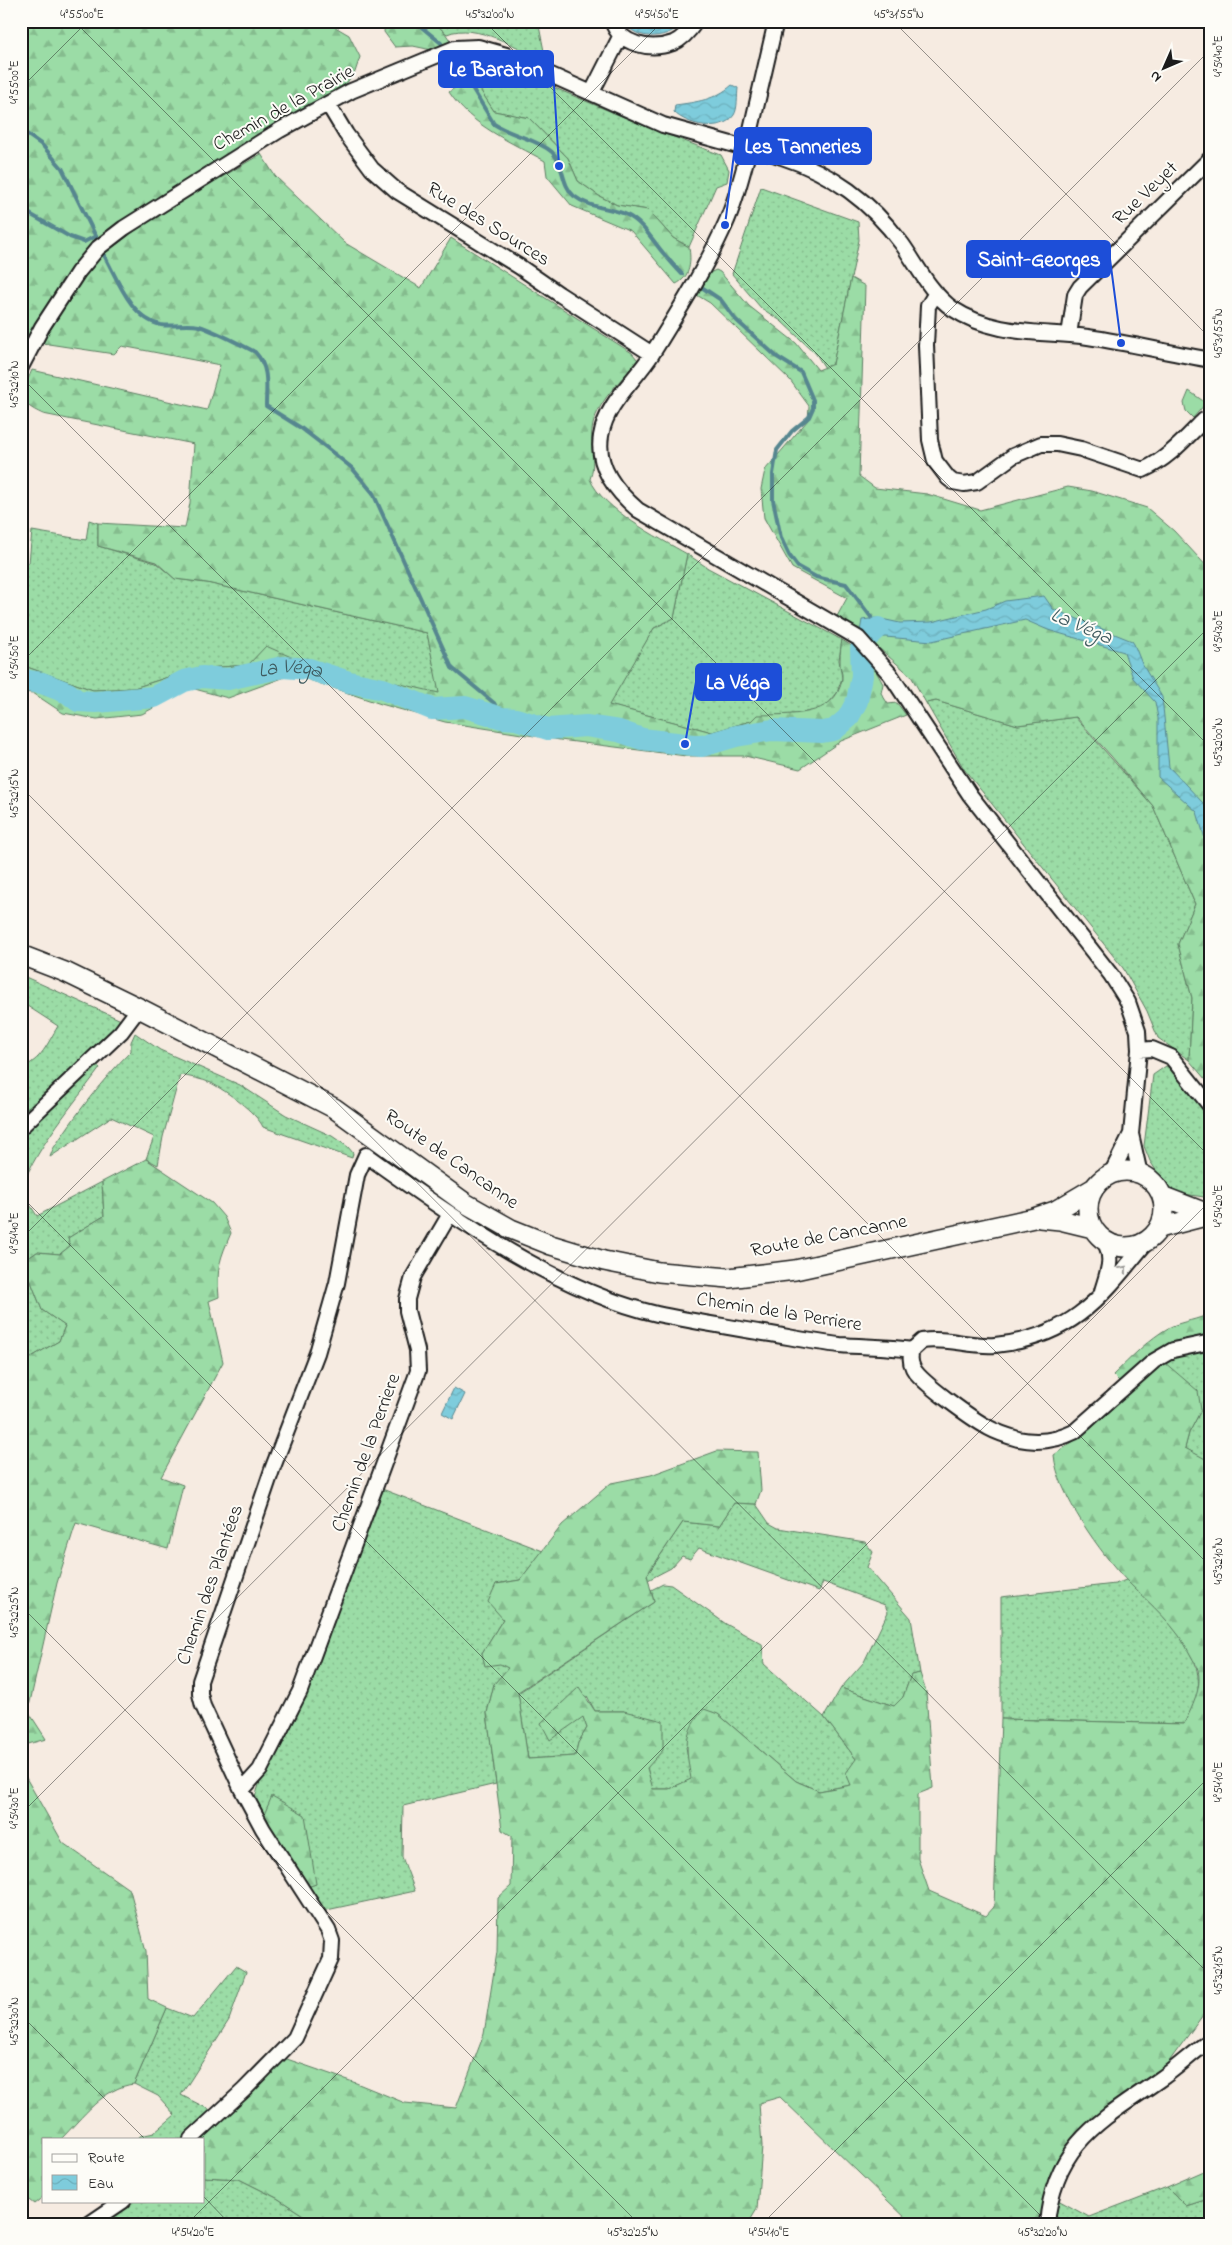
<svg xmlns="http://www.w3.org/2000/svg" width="1232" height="2245" viewBox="0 0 1232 2245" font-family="'Indie Flower',sans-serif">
	<defs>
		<pattern id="grass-dots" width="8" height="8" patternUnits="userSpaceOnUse" patternTransform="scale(1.25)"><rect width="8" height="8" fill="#9bdca6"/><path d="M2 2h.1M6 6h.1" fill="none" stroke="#85bc8e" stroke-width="1.8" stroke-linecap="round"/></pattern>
		<pattern id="forest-firs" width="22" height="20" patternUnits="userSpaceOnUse" patternTransform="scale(1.25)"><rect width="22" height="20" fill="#9bdca6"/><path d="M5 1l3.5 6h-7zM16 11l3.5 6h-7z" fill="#85bc8e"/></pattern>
		<pattern id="water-waves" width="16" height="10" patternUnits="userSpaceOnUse" patternTransform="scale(1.25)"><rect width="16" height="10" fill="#7eccdc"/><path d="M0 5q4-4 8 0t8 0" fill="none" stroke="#6cafbc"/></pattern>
	</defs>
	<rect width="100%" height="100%" fill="#f6ebe1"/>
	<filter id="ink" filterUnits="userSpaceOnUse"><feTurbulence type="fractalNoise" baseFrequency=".02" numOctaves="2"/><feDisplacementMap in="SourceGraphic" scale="10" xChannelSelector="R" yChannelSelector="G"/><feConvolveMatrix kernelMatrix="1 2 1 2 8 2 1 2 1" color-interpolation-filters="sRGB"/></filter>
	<g filter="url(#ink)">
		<path fill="url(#grass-dots)" stroke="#5c7c61" d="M432,21h106l8,40c-27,-12 -70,-39 -99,-27z
			M456,55l30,4 159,67 76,29 8,15 -2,12 -11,4 -27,61 -16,-9 -25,-28 -31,-5 -18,-9 -21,-15 -10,-23 -39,-40 -35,-7z
			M761,187l97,35 1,18 -26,124 -8,4 -9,-14 -17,-16 -18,-17 -20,-13 -29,-34z
			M89,520l9,3v23l58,17 19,16 32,4 220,50 13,61 -142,-34 -32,-13 -18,18 -55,4 -59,19 -41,2 -72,-25v-102h8l3,-32 54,9z
			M687,554l21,14 134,72 -3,20 3,18 -5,15 -9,11 -10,6 -67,11 -39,11 -104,-27 46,-77 20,-10z
			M936,701l82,24 57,-8 78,89 42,98 -17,40 14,54 -3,62 -31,-22 -11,-27 -24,-43 -159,-199 -38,-66z
			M21,975l100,45 1,5 -101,95v-52c21,-8 26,-24 37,-42l-37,-24z
			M135,1033l25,17 80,35 46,30 46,21 16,11 5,6 -1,5 -89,-31c-7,-15 -37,-36 -52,-44 -9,-4 -21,-6 -31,-8l-17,62 -5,28 -12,-6 8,-22 -43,-20 -61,40 3,-8c24,-36 48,-68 78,-98v-9z
			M96,1064l4,4c-28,38 -61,76 -79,120v-50z
			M1166,1066l9,4 36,46v82l-41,-6 -20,-31 -6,-15 9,-71z
			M102,1182l2,34 -36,22 2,8 -10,8 -23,-2 -16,11v-73l16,26z
			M21,1270l9,9 12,31 23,16 -6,15 -38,22z
			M1211,1349v113h-2l-24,-14 4,-15 12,-23 -37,-48 26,-10z
			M382,1489l161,62 -23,29 -24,4 7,35 -21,34 3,12 15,-2 9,5 -15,16 -7,29 9,71 -93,22 -1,51 13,34 -93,20 -15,-24 9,-3 -53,-67 -9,-16 7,-23 8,-9 28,-53z
			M734,1503l22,1 13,19 9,5 87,14 8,10 -6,15 44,51 9,55 -9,2 -8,22 -9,9 -53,-18 23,-26 24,-50 -3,-7 -62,-23 -4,9 -120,-43 -9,11 -8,-3 -11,12 -23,12 -1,-5 36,-53 36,4z
			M1126,1580c29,29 82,70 71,116 -2,9 -9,19 -13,28l-183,-5v-122l114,-13z
			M663,1584l8,1 55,39 36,20 2,20 60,53 32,42 -5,26 -32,6 -23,-10 -78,-67 -32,33 6,32 -23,10h-17l-5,-22 16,-17 -39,-39h-29l-8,-15 -4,21 4,11 -9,15 -3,13 -47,3 -10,-66 136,-91 -3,-12z
			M236,1966l10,6 -17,48 -48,75 33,17 -30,27h-47l3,-3 14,-3 21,-18 -17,-19 -24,-12 33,-76 26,10z
			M204,2177l35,2 38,19 40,26h-216l30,-23h73z
			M1167,2187l19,19 25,-8v26h-160l7,-24 31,17z"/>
		<path fill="url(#forest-firs)" stroke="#5c7c61" d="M21,21h304l24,14 11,22 -5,15 -10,13 -89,52 -144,93 -24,19 -21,25 -46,78z
			M385,21c29,0 52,-8 66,22l-19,7 -19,-4 -18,1 -11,-15z
			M471,76l23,35 35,7 39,40 10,23 21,15 18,9 31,5 25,28 16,9c2,14 2,30 -13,37l-45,-53 -59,-25 -25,-30 -2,-15c-34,-19 -74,-35 -96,-69z
			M261,154l14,22 70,67 76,45 30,-50 181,115 6,7c-16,20 -43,43 -46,70 -2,16 4,35 -2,49 12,30 69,59 97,75l-13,64 -20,10 -45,77 103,27 39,-11 6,-6c30,-1 79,4 85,-36 1,-6 -3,-13 -2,-19 0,-7 1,-14 2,-20 22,13 29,21 41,44l-2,9 7,11 9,-1 9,12 -65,26 -41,28 -55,-13h-59l-126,-16 -115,-18 -64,-18 -81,-27 -12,-1 -60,22 -37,-10 -49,26 -45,5 -34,-6 -30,-20 -12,-1v-27l72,25 41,-2 59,-19 55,-4 18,-19 32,14 141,33 -12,-60 -220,-50 -32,-4 -19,-17 -58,-16v-23l87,5 5,-25 4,-59 -151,-30c-27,-12 -22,-19 -11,-44l175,40 13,-45 -98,-19 -8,8 -72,-11 39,-64 17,-21 53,-39z
			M716,270l4,2 29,34 47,37 22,27 15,-6 18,-86 14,8 -6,190 16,12 52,6 53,16 88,-23 24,4 55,17 27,23 37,40v515l-22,-26 3,-62 -14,-54 17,-40 -42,-98 -42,-50 -35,-39 -58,8 -82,-24 -10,2 -15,-27 -38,-33 -38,-23 12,-22 -55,-30 -28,-50 -3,-29 4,-19 43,-50 1,-14 -19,-26 -80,-77 -15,-9 8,-18z
			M146,1159l66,44 12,14 7,16c-11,26 -15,35 -12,64l-10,4 14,61 -62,115 22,8 -15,64 -92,-26 -19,60 -29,128 18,28 -25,7v-383l38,-22 6,-15 -23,-16 -12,-31 -9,-9v-7l16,-11 23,2 10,-8 -2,-8 36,-22 -2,-34z
			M1211,1313v24h-15l-19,6 -56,40 -8,-8c18,-17 35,-36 57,-48 13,-6 28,-7 41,-14z
			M1164,1362l34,29 3,19 -12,23 -4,15 26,14v534l-8,19 -41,56 -109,103 -14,50h-127l-132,-127 -21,6 3,43 -5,63 -9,15h-431l-40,-26 -38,-19 -35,-2v-38h-4l84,-81 72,25 49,20 51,5 28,-74 13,-82 1,-54 13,-12 1,-50 -10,-6 -15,-117 7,-29 14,-16 -8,-4 -15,2 -3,-13 21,-34 -15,-17 8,-18 24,-4 42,-55 49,-42 40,-8 66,-24 41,1 3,38 -5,14 -22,-1 -15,23 -36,-4 -36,53 7,27 -136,90 10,67 47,-3 3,-13 9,-15 -4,-11 -33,23 -9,-17 38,-36 16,24h29l39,10v29l-16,18 6,21h16l22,-10c-5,-30 -9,-46 13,-70l14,5 78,67 23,10 32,-6 -5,-12 10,-14 -32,-42 17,-29 53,18 9,-9 8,-22 9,-2 6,19 7,96 -15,6v65l11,32 57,25 8,-9 7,-188 183,5c8,-17 18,-35 14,-54 -1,-5 -5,-10 -7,-14 -14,-30 -40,-51 -63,-74 -27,-28 -71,-89 -74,-127l38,-27 39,-41z
			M21,1769l42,74 67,47 16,61 2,48 19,9 -33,76c-30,3 -52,34 -73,55h-17v57l-10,8 -13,-10z
			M272,1796l33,19 11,69 -9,3 -44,-70z
			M1211,2168v30l-25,8 -19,-19z"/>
		<path fill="#9bdca6" stroke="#5c7c61" d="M1189,391l17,12 -13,15 -7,-7 -2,-8z"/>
		<path fill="url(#water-waves)" stroke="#57868f" d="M623,21h62c-15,18 -48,22 -62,0z
			M732,85l6,3c-1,8 0,21 -4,27 -12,18 -48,10 -60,-3l1,-7c22,-3 40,-5 57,-20z
			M1044,596l9,13 79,32 2,3 8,20 20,33 7,70 34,36 8,13v43l-14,-47 -39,-35v-59l-3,-16 -22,-24 -9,-26 -76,-22 -23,-10 -93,21 -47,-4 -5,1 -7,8 -13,-14 2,-12 15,-2 23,5 31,-1 55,-13 19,-8z
			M454,1388l11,6 -12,25 -11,-6z"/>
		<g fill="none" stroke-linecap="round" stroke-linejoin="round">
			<path stroke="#57868f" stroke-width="4" d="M414,21l27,22
				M454,58l40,66c18,12 43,15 58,28 12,11 9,33 22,44 15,12 34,11 51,18 19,9 26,25 39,40 6,7 12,14 18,20
				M21,130l21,15 20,23 36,73
				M21,209l49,28 14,5 12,-6
				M104,255c13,23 27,64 57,70 12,2 27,-2 38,1 19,6 38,17 56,26 15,16 11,34 11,54l35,22 26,20 25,20 21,25 79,175 42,35 8,15
				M703,288l18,12 14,19 42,38 24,15 12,28v8l-4,9 -17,14 -15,19 -4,24v26l8,38 8,17 9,12 18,10 30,7 28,37"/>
			<path stroke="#7eccdc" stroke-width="22" id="s1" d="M21,680l21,3 26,10 10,8 18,1 58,-5 30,-16 18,-4 26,2 55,-12 26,2 40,13 34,7 49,20 33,-2 37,11 14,1 32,10 38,-3 33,5 23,8 60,7 34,-10 36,-6 50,2 12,-2 14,-12 9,-17 5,-25 -1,-27 5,-10 12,-11"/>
			<g stroke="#1c1c1c" stroke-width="18">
				<path id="street" d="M612,21c8,24 38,30 61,22 10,-4 17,-13 23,-22
					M776,21l-27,117v11c-7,26 -13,52 -24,76 -20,44 -47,87 -73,129 -17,27 -46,49 -51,82 -5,31 15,55 37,74l220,128 32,36 80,121 141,180 17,27 10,29 1,19 -8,84 9,40
					M592,92l28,-55
					M328,104l18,30 26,35 25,22 123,76 39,27 93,60
					M936,293l-8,13 -2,39 4,95 5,21 13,17 5,4 11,2 13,-2 36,-26 28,-12h16l24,5 62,21c25,-11 42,-31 61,-50h7
					M1069,335l6,-40 5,-8 131,-129
					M21,367l21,-40 36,-55 20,-24 26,-20 156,-98 71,-39 104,-43 23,-1 28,8 157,70 86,24c11,-1 22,4 33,8 50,16 88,44 120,87 15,21 29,50 51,65 41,27 89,22 135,28 41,6 82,16 123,23
					M1139,1050l13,-1 19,8 40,50
					M21,1127l100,-95 18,-24
					M1111,1174l20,-40
					M1148,1240c-46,56 -74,97 -153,105 -24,2 -49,-8 -73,-4l-10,9c-2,6 -2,12 1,18 7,14 61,52 76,60 9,5 19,8 29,11 20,4 38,2 56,-7l80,-71 19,-11 38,-8
					M1102,1291c6,-21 12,-31 2,-51
					M242,1790l18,-20 40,-79 118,-320 -1,-21 -10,-39v-12l6,-22 37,-63
					M191,2139l53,-49 51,-52 36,-79 1,-18 -4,-11 -65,-101 -21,-39 -39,-84 -3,-12v-13l73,-214 44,-114 20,-70 20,-108 9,-20c86,61 187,135 291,159 33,7 67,12 101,18 27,4 54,10 82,13 24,2 48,1 72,5
					M89,2224l34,-23
					M1047,2224c7,-80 53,-103 112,-144 18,-12 34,-28 52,-40"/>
			</g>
			<g stroke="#1c1c1c" stroke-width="22">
				<path id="secondary" d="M21,955l44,17 74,36 195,100 131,95 46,26 40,16 53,16 55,11 70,6 66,-8 239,-52 21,-7 39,-23
					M1088 1209a38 38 0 1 1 76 0a38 38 0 1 1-76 0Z
					M1162,1196l49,19
					M1040,1218l20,2 33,8
					M1159,1228l50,-13"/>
			</g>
			<use href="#street" stroke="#fdfcf7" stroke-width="14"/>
			<use href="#secondary" stroke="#fdfcf7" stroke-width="19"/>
		</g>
		<defs><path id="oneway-chevron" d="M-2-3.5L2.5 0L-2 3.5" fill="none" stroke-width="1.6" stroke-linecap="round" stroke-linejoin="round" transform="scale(1.25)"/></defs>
		<use stroke="#989794" href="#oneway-chevron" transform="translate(1124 1269) rotate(-50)"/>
	</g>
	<path fill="none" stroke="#1c1c1c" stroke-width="1" stroke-opacity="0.45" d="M74,21l1137,1137M484,21l727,727M893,21l318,318M21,88l67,-67M21,377l1190,1190M21,663l642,-642M21,787l1190,1189M21,1196l1028,1028M21,1239l1190,-1190M21,1606l618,618M21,1814l1190,-1189M21,2015l124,124M204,2197l26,27M187,2224l1024,-1024M762,2224l449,-449"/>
	<g text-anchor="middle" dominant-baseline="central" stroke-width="4" stroke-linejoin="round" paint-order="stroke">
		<g font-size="20" fill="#1c1c1c" stroke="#fdfcf7">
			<text transform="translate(284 109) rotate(-29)">Chemin de la Prairie</text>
			<text transform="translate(1146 194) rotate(-44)">Rue Veyet</text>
			<text transform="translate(488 225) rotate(32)">Rue des Sources</text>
			<text transform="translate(451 1160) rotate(35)">Route de Cancanne</text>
			<text transform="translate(829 1237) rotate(-11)">Route de Cancanne</text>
			<text transform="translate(779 1313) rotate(9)">Chemin de la Perriere</text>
			<text transform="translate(367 1453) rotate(-70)">Chemin de la Perriere</text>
			<text transform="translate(211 1585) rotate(-71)">Chemin des Plantées</text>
		</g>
		<g font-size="21" font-style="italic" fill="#3e5a5f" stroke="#fdfcf7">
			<text transform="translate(1081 627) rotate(23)">La Véga</text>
			<text stroke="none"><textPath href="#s1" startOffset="280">La Véga</textPath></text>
		</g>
	</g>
	<path fill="none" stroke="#1d4ed8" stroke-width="2" d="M559 166L553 69M725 225L735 146M1121 343L1110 259M685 744L696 682"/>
	<g fill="#1d4ed8" stroke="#fdfcf7" stroke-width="2">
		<circle cx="559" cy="166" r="5"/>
		<circle cx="725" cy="225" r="5"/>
		<circle cx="1121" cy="343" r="5"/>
		<circle cx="685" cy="744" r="5"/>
	</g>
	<g fill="#1d4ed8" stroke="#1d4ed8" stroke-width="2">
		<rect x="439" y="51" width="114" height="36" rx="5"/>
		<rect x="735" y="128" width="136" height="36" rx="5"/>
		<rect x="967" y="241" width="143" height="36" rx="5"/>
		<rect x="696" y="664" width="85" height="36" rx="5"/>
	</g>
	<g font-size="21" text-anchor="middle" font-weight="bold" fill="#fff">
		<text x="496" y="76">Le Baraton</text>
		<text x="803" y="153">Les Tanneries</text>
		<text x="1039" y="266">Saint-Georges</text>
		<text x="738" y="689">La Véga</text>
	</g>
	<rect width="1232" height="2245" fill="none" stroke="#fdfcf7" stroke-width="55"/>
	<rect x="42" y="2138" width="162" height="65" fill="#fdfcf7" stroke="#a3a29f"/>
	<rect x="52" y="2154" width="25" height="8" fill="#fdfcf7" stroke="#a3a29f"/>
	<text x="88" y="2162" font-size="15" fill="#1c1c1c">Route</text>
	<rect x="52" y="2175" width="25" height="15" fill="url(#water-waves)" stroke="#a3a29f"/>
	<text x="88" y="2188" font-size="15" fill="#1c1c1c">Eau</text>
	<g transform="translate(1164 68) rotate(225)" stroke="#fdfcf7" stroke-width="4" paint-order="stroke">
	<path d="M0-4L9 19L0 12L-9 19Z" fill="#1c1c1c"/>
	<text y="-8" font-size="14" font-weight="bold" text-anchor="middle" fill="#1c1c1c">N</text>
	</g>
	<rect x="28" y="28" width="1176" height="2190" fill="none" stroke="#1c1c1c" stroke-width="2"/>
	<g font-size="12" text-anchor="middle" fill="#1c1c1c">
		<text x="82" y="18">4°55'00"E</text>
		<text x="490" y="18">45°32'00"N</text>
		<text x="657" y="18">4°54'50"E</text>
		<text x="899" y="18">45°31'55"N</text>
		<text transform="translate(1218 56) rotate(-90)" y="4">4°54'40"E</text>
		<text transform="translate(14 82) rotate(-90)" y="4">4°55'00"E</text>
		<text transform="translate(1218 333) rotate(-90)" y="4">45°31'55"N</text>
		<text transform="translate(14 384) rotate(-90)" y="4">45°32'10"N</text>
		<text transform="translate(1218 631) rotate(-90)" y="4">4°54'30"E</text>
		<text transform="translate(14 657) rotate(-90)" y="4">4°54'50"E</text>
		<text transform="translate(1218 742) rotate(-90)" y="4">45°32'00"N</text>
		<text transform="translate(14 793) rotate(-90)" y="4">45°32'15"N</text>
		<text transform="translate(1218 1206) rotate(-90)" y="4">4°54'20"E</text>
		<text transform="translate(14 1233) rotate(-90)" y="4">4°54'40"E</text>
		<text transform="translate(1218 1561) rotate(-90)" y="4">45°32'10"N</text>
		<text transform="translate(14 1612) rotate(-90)" y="4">45°32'25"N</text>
		<text transform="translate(1218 1782) rotate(-90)" y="4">4°54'10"E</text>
		<text transform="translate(14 1808) rotate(-90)" y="4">4°54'30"E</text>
		<text transform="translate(1218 1970) rotate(-90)" y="4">45°32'15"N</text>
		<text transform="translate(14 2021) rotate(-90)" y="4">45°32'30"N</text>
		<text x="193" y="2236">4°54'20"E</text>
		<text x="633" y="2236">45°32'25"N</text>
		<text x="769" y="2236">4°54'10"E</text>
		<text x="1043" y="2236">45°32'20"N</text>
	</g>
</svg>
